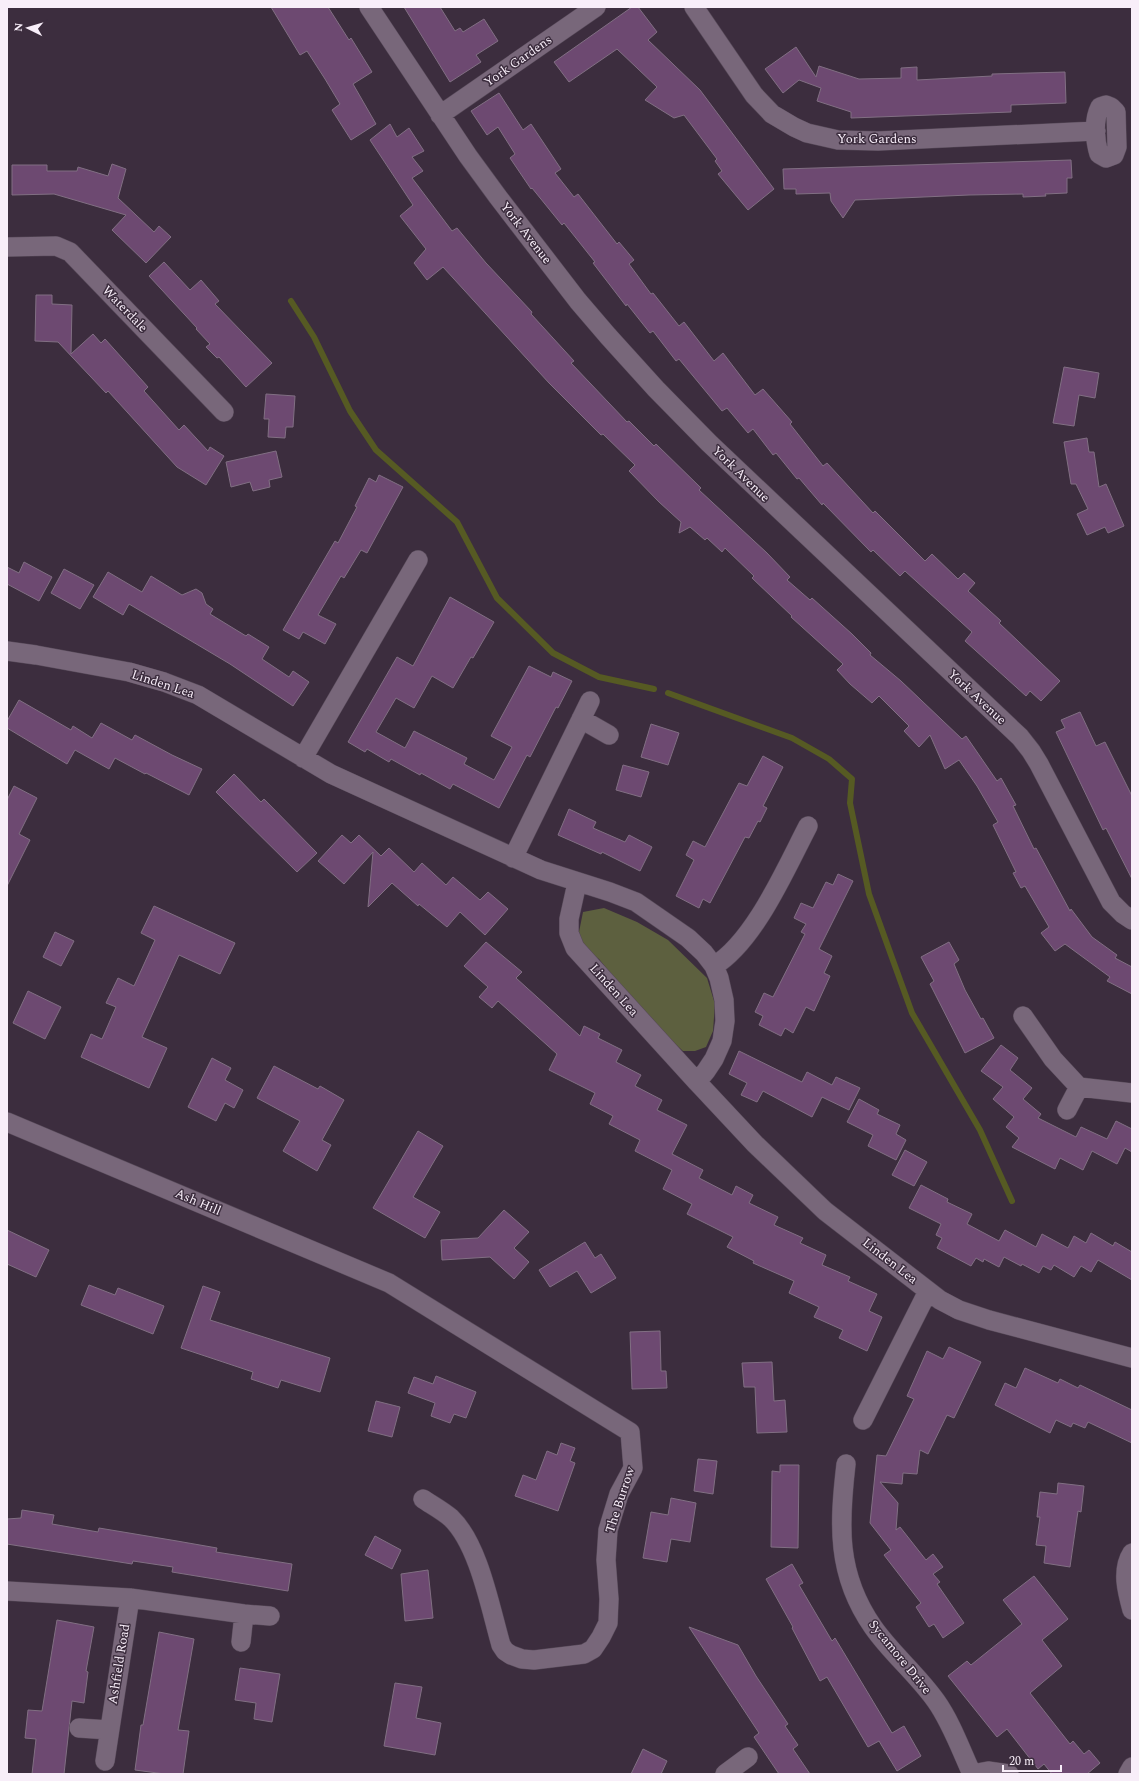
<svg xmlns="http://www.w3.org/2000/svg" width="1139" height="1781" viewBox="0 0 1139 1781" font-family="Spectral,serif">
	<rect width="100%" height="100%" fill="#3c2d3e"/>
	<path fill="#5d603f" d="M604,908l33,14 31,18 39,38 8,26 -2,27 -7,16 -11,4h-12l-39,-36 -45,-56 -14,-10 -6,-17 4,-20z"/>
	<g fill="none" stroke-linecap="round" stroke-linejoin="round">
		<path stroke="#565a23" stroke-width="6" d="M291,301l23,36 36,74 26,39 81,72 40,76 56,55 46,24 55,12
			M668,693l124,45 37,21 23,20 -2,24 19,91 43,119 68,117 32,71"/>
	</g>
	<path fill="#6d4971" stroke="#816f83" d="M271,7h57l21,33 2,-2 21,34 -19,12 23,40 -25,16 -19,-30 8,-6 -15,-25 -18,-28 -7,4z
		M404,7h36l15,24 5,-3 3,4 21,-13 14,22 -22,14 5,7 -31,20z
		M632,7h6l19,25 -9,8 52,50 74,99 -26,21 -30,-36 4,-3 -7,-10 2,-2 -33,-44 -10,3 -29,-18 12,-13 -40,-38 -48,33 -15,-20z
		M796,47l20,30 3,-11 40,13 42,-1v-10l16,-1v13l75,-4v-2l73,-2 1,31 -55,2v7l-160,6v-6l-34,-11 4,-13 -22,-8 -16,13 -18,-24z
		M499,93l24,37 8,-6 30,45 -6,4 19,24 4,-3 39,50 2,-2 15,18 -5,4 22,30 2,-1 26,33 5,-4 30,39 9,-8 32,42 8,-6 29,33 -2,2 33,42 4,-3 46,50 2,-2 50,50 7,-7 26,25 6,-6 11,10 -7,8 33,30 -2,2 61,58 -19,20 -11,-10 -4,5 -61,-55 7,-9 -67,-61 -5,5 -27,-26 -2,2 -48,-49 -1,2 -23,-27 -2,1 -21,-26 -3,2 -20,-26 -5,4 -21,-25 -5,3 -43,-52 -3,2 -23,-30 -3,2 -23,-29 -1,2 -33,-43 2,-1 -31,-39 -2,2 -30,-37 -1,1 -21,-31 5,-4 -17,-27 -11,8 -16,-24z
		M390,124l7,13 12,-9 15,23 -12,6 11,14 -11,7 40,53 5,-3 29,35 46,49 -1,2 43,47 -3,2 56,59 2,-1 25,25 2,-2 45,44 -2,2 68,63 23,24 -3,3 23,20 2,-2 40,36 19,19 -1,2 31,26 61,58 4,-3 31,45 4,-3 15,27 -3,1 21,43 2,-1 34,63 1,-2 21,28 25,18 -2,3 17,9v27l-25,-13 3,-4 -45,-33 -10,7 -14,-18 8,-6 -24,-41 -4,2 -8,-15 3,-1 -23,-47 5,-3 -21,-36 -18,-26 -14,9 -15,-34 -11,12 -15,-16 5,-5 -30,-30 -7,7 -22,-19 -13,-14 6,-6 -52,-47 1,-1 -40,-38 2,-2 -29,-28 -3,4 -15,-14 -2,2 -15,-13 -11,6 2,-11 -22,-20 -30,-31 6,-6 -32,-31 -2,1 -52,-52 -106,-116 -16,13 -13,-17 12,-14 -26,-33 13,-11 -43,-65z
		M1071,160l1,18h-5v15l-22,1 1,2 -23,1v-3l-54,1 -114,5 -12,18 -12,-17 -1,-8 -34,1v-5h-12l-1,-20z
		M112,164l14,5 -8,29 36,34 5,-6 12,11 -25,26 -34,-33 14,-15 -72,-21 -42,1v-30h35v6h30l1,-4 30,9z
		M164,262l26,28 11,-10 18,21 -4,3 57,59 -26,24 -27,-30 -2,1 -11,-11 4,-3 -14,-15 1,-1 -48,-52z
		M36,295h16v9l20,1 -1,49 22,-20 8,9 4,-4 43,48 -4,4 35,39 5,-5 24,26 2,-4 14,9 -18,29 -29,-18 -69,-76 -2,2 -48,-51 -23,-1z
		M1064,367l35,6 -4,25 -16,-3 -5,31 -21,-3z
		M266,394l29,2 -2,31h-7l-1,11 -17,-1 1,-18h-5z
		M1087,438l2,14h5l5,35 7,-3 18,42 -16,7 -3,-6 -18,8 -10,-21 11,-5 -12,-25h-5l-7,-42z
		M276,451l6,26 -13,3 1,7 -17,4 -3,-9 -19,5 -5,-25z
		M379,475l24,12 -36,66 -6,-3 -17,28 -3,-2 -23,39 18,9 -11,20 -22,-12 -4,7 -16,-9 52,-89 3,2 19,-36 -2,-1 14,-28 7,4z
		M24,562l28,15 -13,24 -32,-17v-17l12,6z
		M64,569l30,16 -14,24 -29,-16z
		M108,572l34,20 9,-16 31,19 14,-6 6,4 4,11 7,5 -3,5 36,22 2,-2 21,13 -7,12 27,18 4,-6 16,11 -16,24 -63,-42 -101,-60 -6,11 -30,-18z
		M450,597l44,25 -21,36 -2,-1 -18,31 -21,-12 -18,32 -18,-10 -20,34 29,16 9,-17 53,27 -3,6 30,16 18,-33 -21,-11 38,-70 22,11 2,-5 19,9 -14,27 -2,-1 -26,50 -3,-2 -28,53 -46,-24 -3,5 -29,-16 -1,2 -29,-16 -2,3 -22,-13 -2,3 -17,-10 49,-85 16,9z
		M19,700l52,30 2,-4 19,12 9,-15 31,17 3,-5 37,20 30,14 -13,26 -43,-22 -1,1 -30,-16 -6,11 -34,-19 -8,14 -60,-36v-7z
		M1080,712l16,34 9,-4 27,54v83l-26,-51 -3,2 -47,-98 9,-4 -4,-8z
		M651,724l28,9 -11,32 -27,-8z
		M763,756l20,11 -20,39 4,2 -7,14 -2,-1 -9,17 -4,-1 -35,66 -7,-4 -4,9 -23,-12 18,-36 -8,-5 7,-14 12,6 34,-64 8,3z
		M623,765l26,7 -8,25 -25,-7z
		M234,774l27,28 3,-3 53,54 -20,19 -81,-80z
		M14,786l23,12 -18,36 11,6 -23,46v-86z
		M569,809l27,13 -3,6 32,14 4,-7 23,12 -12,24 -38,-19 -1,2 -43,-19z
		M342,835l9,8 8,-8 22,21 8,-8 25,24 8,-9 24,22 7,-8 27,23 8,-8 20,17 -23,26 -25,-23 -13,15 -28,-23 -1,2 -26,-23 -24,24 5,-55 -29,32 -26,-23z
		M838,874l15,7 -34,68 13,7 -8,17 6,3 -16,35 -8,-4 -13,26 -8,-5 -4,8 -22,-11 4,-9 -8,-4 9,-19 9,4 32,-63 -4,-2 5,-8 -12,-6 7,-15 12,5 13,-26 7,3z
		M154,906l81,37 -15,31 -41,-19 -37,82 25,11 -18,40 -68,-31 10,-23 11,5 14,-32 -10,-4 12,-25 16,8 21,-46 -14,-7z
		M55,932l19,9 -13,25 -18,-9z
		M486,942l36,30 -6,6 64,58 4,-10 16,8 -2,4 24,12 -6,12 25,13 -6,11 27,14 -5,10 30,15 -15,29 31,16 -4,8 33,17 4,-9 17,9 -4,8 29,14 -4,8 29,13 -3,5 26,12 -4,10 28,12 -2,4 29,13 -8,17 13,6 -15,34 -28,-13 4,-8 -29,-13 5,-10 -30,-14 5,-12 -41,-18 1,-2 -27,-14 6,-10 -46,-23 5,-10 -29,-15 9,-19 -37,-19 5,-11 -31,-16 4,-8 -23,-12 5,-11 -46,-23 8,-16 -59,-53 -6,7 -13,-11 9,-10 -24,-21z
		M949,942l10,18 -5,4 11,26 16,29 2,-1 11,20 -29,15 -35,-69 4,-3 -13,-24z
		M28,991l33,16 -16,32 -32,-16z
		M1001,1045l17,13 -8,12 22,18 -9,11 18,15 -3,4 38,19 5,-10 26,12 9,-18 16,8v23l-7,-4 -8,16 -25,-13 -9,19 -23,-12 -5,11 -43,-22 7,-9 -13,-11 8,-10 -21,-18 10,-12 -22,-16z
		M739,1051l63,31 5,-10 25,13 4,-8 24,11 -11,22 -27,-13 -10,20 -49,-26 -6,11 -16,-7 6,-12 -18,-9z
		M212,1058l19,10 -6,12 18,10 -9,18 -9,-5 -9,18 -28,-14z
		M274,1066l44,23 2,-3 24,14 -22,40 9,5 -14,26 -34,-20 17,-30 -43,-23z
		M859,1099l20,11 -2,4 23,11 -4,9 10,6 -10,20 -28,-14 5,-11 -26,-13z
		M418,1131l25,15 -30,51 27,15 -15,26 -52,-30z
		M905,1150l22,12 -13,24 -22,-11z
		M921,1185l27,14 -1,3 25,12 -5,10 32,17 6,-11 31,17 6,-13 26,14 6,-12 12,7 5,-10 22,13 2,-4 17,10v28l-34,-20 -7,12 -10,-6 -7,11 -20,-12 -3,5 -8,-4 -4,7 -17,-9 -1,2 -17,-9 -5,10 -15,-8 -1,3 -7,-4 -5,8 -34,-18 5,-10 -6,-3 5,-11 -32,-16z
		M504,1210l25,22 -15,16 15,14 -15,17 -24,-22 -48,3 -1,-20 37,-2z
		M7,1230l42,20 -13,27 -29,-13z
		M585,1242l10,16 6,-4 15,24 -25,15 -14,-22 -27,16 -11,-17z
		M89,1285l26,10 3,-7 46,18 -11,28 -72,-29z
		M203,1286l17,6 -10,28 120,38 -10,34 -39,-12 -3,8 -27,-9 2,-7 -72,-24z
		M660,1331l1,40h5l1,17 -35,1 -2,-57z
		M949,1347l32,15 -27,56 -7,-3 -19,39 -8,-4 -3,24 -14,-1 -1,11 -22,-2 18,21 -2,27 4,-3 26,33 7,-6 10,13 -10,7 7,8 -3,2 27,39 -21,15 -9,-14 -5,3 -13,-20 5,-4 -37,-48 7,-5 -21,-27 7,-68 9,1 28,-57 -7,-3 20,-45 16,8z
		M772,1362l2,39 11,-1 2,32 -30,1 -2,-46h-11l-2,-24z
		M1025,1368l33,15 2,-4 18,9 2,-3 52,25v33l-44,-21 -3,6 -12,-5 -2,4 -15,-7 -6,13 -55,-28 10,-22 11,5z
		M436,1376l40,16 -10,26 -12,-4 -4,9 -19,-7 4,-13 -27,-10 6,-16 19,7z
		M376,1401l24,6 -8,30 -24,-6z
		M561,1443l14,5 -5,13 5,2 -17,48 -43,-15 8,-21 13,5 11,-29 10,4z
		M698,1459l19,2 -4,33 -19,-3z
		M780,1465h19l-1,83 -27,-1 1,-76 8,1z
		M1058,1483l26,3 -3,26 -3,-1 -8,56 -26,-4 2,-17 -10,-1 4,-28h-3l3,-25 17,2z
		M671,1498l25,5 -6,39 -19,-3 -4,23 -24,-4 8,-46 17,3z
		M22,1510l32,5 -2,9 46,8 1,-4 78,13 40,7 -1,4 76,12 -4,27 -116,-19 1,-5 -40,-6 -1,3 -125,-20v-25l14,-1z
		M375,1536l26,14 -9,19 -27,-14z
		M792,1564l11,19 -4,2 33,56 3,-3 57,95 12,-7 17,30 -24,15 -18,-30 -11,6 -41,-70 -7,4 -28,-53 1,-1 -27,-48z
		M428,1570l5,48 -28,3 -4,-47z
		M1034,1576l34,43 -26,21 20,26 -32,27 40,51 3,-3 11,13 5,-4 11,13 -13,11h-35l-8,-10 -6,5 -31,-40 -10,8 -49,-61 19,-15 4,4 51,-41 -19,-24z
		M57,1620l37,7 -8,44 2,1 -4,31 -12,-2 -8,73h-32l4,-35 -11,-1 3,-28 14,1z
		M689,1627l49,18 18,31 32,48 -3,2 13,19 -5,4 17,25h-31l-25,-37 5,-4z
		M159,1632l35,7 -16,91 11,1 -6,43h-18l-30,-4 6,-45h2z
		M240,1668l40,6 -8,48 -18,-3 2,-16 -21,-3z
		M395,1683l27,4 -6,31 25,5 -6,32 -51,-9z
		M643,1749l24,12 -6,13h-30z"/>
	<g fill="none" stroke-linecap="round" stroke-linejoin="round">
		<g stroke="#564958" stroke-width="20">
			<path id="minor" d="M369,7l99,149 30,41 80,104 30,35 48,53 53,54 311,294 11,14 8,13 72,138 12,12 9,6
				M694,7l60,88 18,19 22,13 13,6 31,7 40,1 218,-10
				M1106,105l5,2 5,5 1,35 -3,8 -8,3 -7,-4c-4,-13 -6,-34 1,-47z
				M440,115l156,-108
				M7,247l49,-1 14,6 154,160
				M7,651l29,4 93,17 35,10 34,13 133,79 210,96 69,22 26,10 52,36 16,15 10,13 5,12 5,22 1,21 -3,20 -8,18 -8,12 -9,11 58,62 70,67 115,89 19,10 30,10 143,38
				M581,719l28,16
				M303,758l115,-198
				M513,858l77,-157
				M577,883l-8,36v14l6,15 122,134
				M714,966c41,-25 72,-98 94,-140
				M1023,1016l30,43 26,28 53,6
				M1067,1110l12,-23
				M7,1122l382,161 241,149 3,36 -14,26 -11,36 -2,30 3,39 -1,24 -7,14 -8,12 -9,5 -50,6 -12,-1 -11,-4 -6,-4 -4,-6c-11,-38 -22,-100 -50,-127 -8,-7 -19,-13 -28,-19
				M863,1420l65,-129
				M846,1464c-7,60 -10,110 27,163 18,26 44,47 63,74 15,21 25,49 36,73
				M1132,1553c-11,17 -5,39 0,57
				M7,1591l123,7 114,16 26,2
				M241,1642l3,-28
				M79,1728l30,2
				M105,1761l25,-163
				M725,1774l23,-17
				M972,1774l16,-3 21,3
				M1128,1774l4,-7"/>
		</g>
		<use href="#minor" stroke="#78677a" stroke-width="19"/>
	</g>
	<g text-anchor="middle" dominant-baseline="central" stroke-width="3" stroke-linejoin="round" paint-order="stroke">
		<g font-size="13" fill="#f8eef9" stroke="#3c2d3e">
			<text transform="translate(518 61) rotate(-35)">York Gardens</text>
			<text x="877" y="139">York Gardens</text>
			<text transform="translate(526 233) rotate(52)">York Avenue</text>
			<text transform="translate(125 309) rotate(46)">Waterdale</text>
			<text transform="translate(741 474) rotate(44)">York Avenue</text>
			<text transform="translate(163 684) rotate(18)">Linden Lea</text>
			<text transform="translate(977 697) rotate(43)">York Avenue</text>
			<text transform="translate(614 990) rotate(48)">Linden Lea</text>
			<text transform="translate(198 1202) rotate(23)">Ash Hill</text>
			<text transform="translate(890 1261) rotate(38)">Linden Lea</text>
			<text transform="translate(620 1500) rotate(-72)">The Burrow</text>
			<text transform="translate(900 1657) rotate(51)">Sycamore Drive</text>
			<text transform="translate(119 1664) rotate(-81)">Ashfield Road</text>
		</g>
	</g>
	<rect width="1139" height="1781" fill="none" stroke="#f8eef9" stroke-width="16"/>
	<g transform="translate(28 28) rotate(275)" stroke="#3c2d3e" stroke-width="3" paint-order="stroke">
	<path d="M0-3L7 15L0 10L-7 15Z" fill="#f8eef9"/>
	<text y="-6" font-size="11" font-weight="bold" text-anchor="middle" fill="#f8eef9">N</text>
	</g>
	<path d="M1003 1765v6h58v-6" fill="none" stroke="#f8eef9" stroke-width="2"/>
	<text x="1009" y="1765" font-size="12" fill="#f8eef9" stroke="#3c2d3e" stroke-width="3" paint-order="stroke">20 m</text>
</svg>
